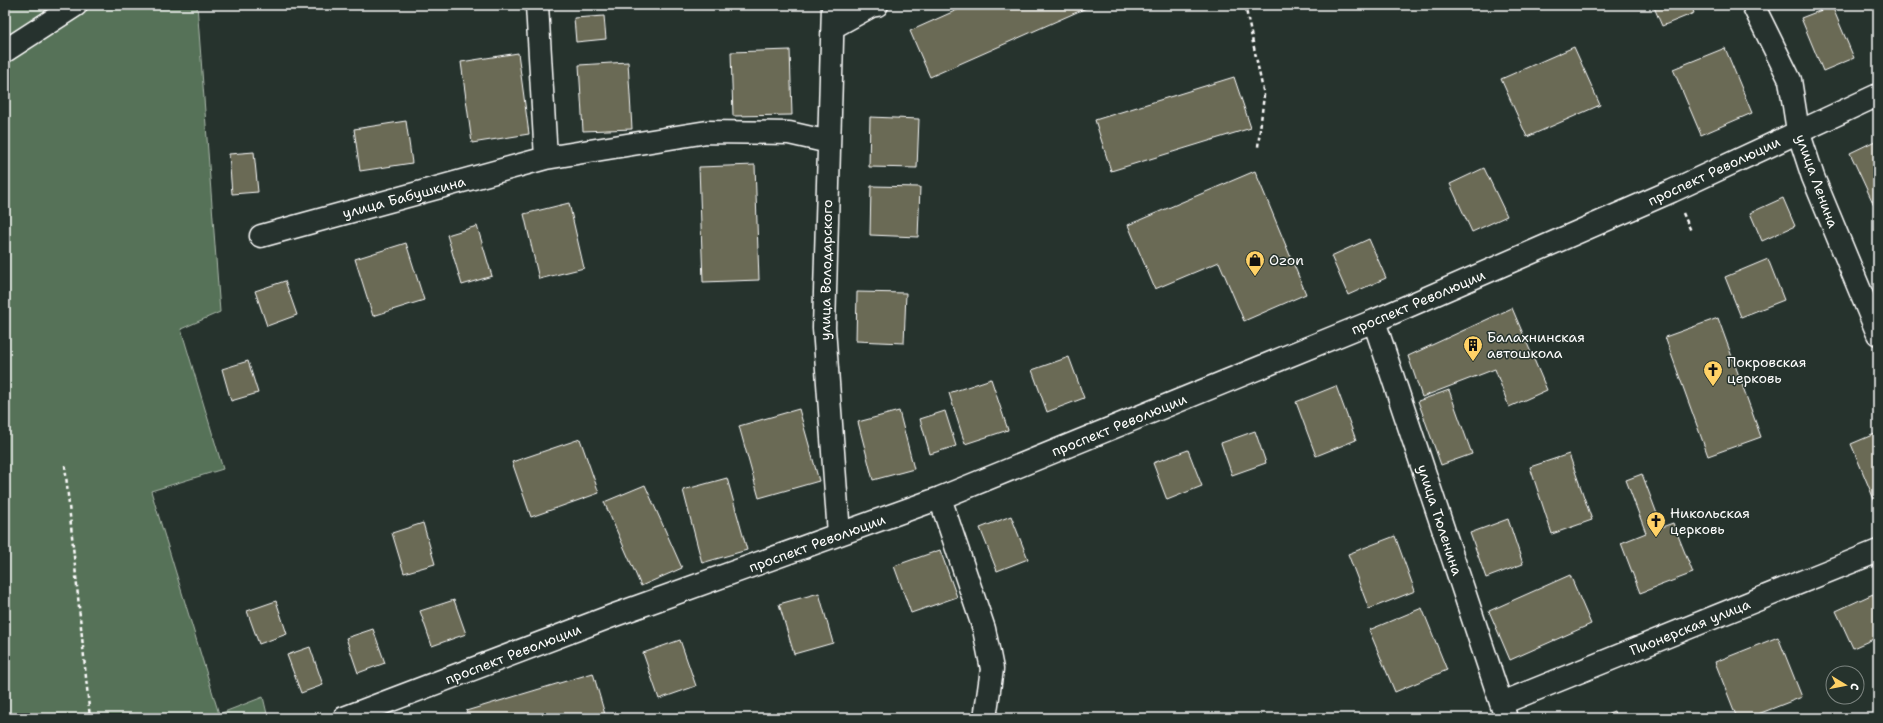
<svg xmlns="http://www.w3.org/2000/svg" width="1883" height="723" viewBox="0 0 1883 723" font-family="'Shantell Sans',sans-serif">
	<rect width="100%" height="100%" fill="#26332d"/>
	<filter id="ink" filterUnits="userSpaceOnUse"><feTurbulence type="fractalNoise" baseFrequency=".025" numOctaves="2"/><feDisplacementMap in="SourceGraphic" scale="8" xChannelSelector="R" yChannelSelector="G"/><feConvolveMatrix kernelMatrix="1 2 1 2 8 2 1 2 1" color-interpolation-filters="sRGB"/></filter>
	<g filter="url(#ink)">
		<path fill="#577259" stroke="#abb8ac" d="M5,5h192l23,307 -39,17 42,140 -72,22 68,223 44,-17 5,21h-263z"/>
		<path fill="#6a6a55" stroke="#fff" d="M968,5h125l-163,72 -20,-46z
			M1653,5h38l3,8 -32,13z
			M1832,6l22,52 -31,13 -22,-53z
			M604,16l2,23 -30,3 -2,-24z
			M1574,47l26,58 -73,32 -26,-58z
			M1725,48l27,65 -51,22 -28,-66z
			M790,50l2,65 -59,1 -2,-64z
			M518,53l11,81 -57,9 -11,-81z
			M628,62l4,67 -49,2 -4,-66z
			M1234,77l17,51 -140,43 -16,-51z
			M870,117l49,2 -2,49 -48,-1z
			M406,121l6,42 -52,8 -6,-42z
			M1875,141l3,6v56l-4,2 -24,-52z
			M254,152l4,40 -26,2 -3,-40z
			M755,165l4,115 -56,2 -4,-115z
			M1484,168l23,48 -35,16 -22,-48z
			M1255,171l51,123 -62,27 -25,-59 -64,27 -27,-64z
			M871,186l49,1 -2,50 -48,-2z
			M1783,198l12,28 -33,15 -12,-28z
			M569,203l15,65 -45,11 -15,-65z
			M477,226l15,50 -30,9 -15,-50z
			M1369,239l17,39 -38,17 -17,-39z
			M406,243l18,57 -51,16 -18,-57z
			M1768,259l16,41 -43,17 -16,-40z
			M285,281l12,34 -30,11 -12,-35z
			M857,292l49,1 -2,50 -48,-2z
			M1512,308l35,82 -38,17 -14,-38 -73,28 -14,-41z
			M1718,318l43,119 -53,19 -43,-119z
			M1069,357l15,41 -37,14 -15,-42z
			M248,361l10,32 -27,8 -9,-32z
			M991,379l17,51 -43,14 -16,-51z
			M1336,386l20,54 -40,16 -20,-54z
			M1449,390l23,64 -31,11 -23,-64z
			M799,409l20,72 -60,17 -20,-72z
			M899,411l15,58 -41,11 -15,-58z
			M945,411l11,35 -26,8 -10,-35z
			M1255,431l11,32 -34,12 -11,-32z
			M1877,433l1,2v74l-27,-65z
			M580,439l19,54 -68,24 -19,-55z
			M1188,450l14,36 -35,14 -14,-37z
			M1569,454l23,66 -40,14 -22,-67z
			M1642,474l20,53 11,-4 20,50 -53,20 -19,-50 25,-10 -20,-53z
			M727,478l20,72 -45,13 -19,-73z
			M645,485l37,83 -41,18 -37,-84z
			M1011,516l17,43 -31,12 -17,-43z
			M1508,519l15,45 -37,14 -16,-45z
			M423,523l12,41 -31,9 -12,-40z
			M1395,536l20,55 -46,18 -21,-55z
			M940,550l17,47 -46,16 -17,-47z
			M1570,575l21,49 -81,36 -21,-49z
			M819,593l14,50 -39,11 -15,-50z
			M1873,594l5,13v30l-25,11 -17,-37z
			M454,600l12,34 -34,12 -12,-35z
			M276,601l11,33 -28,10 -12,-33z
			M1422,608l25,62 -52,22 -26,-62z
			M373,629l12,34 -27,10 -12,-35z
			M1778,637l24,60 -54,21h-11l-22,-56z
			M680,640l16,46 -37,13 -16,-46z
			M310,647l13,38 -22,8 -14,-38z
			M593,673l13,45h-137l-3,-7z
			M1614,711l2,7h-21z"/>
		<g fill="none" stroke-linecap="round" stroke-linejoin="round">
			<g stroke="#fff" stroke-width="25">
				<path id="minor" d="M537,5l9,153
					M833,5l-9,323 15,206
					M1753,5l37,75 8,51 15,46 65,157
					M833,27l38,-21 6,-1
					M5,51l71,-46
					M261,236l285,-78 161,-26 82,1 40,9
					M1374,321l132,397
					M940,498l44,131 8,40 -7,49
					M1502,703l376,-152
					M344,718l268,-102 328,-118 434,-177 298,-130 206,-96"/>
			</g>
			<path stroke="#fff" stroke-width="2.5" stroke-dasharray="4 3" stroke-linecap="butt" d="M1245,5l19,90 -6,52
				M1683,213l8,18
				M65,465l25,253"/>
			<use href="#minor" stroke="#26332d" stroke-width="22"/>
		</g>
	</g>
	<defs>
		<g id="shop-pin" transform="scale(1)"><path d="M0 17L-7.5 6A9.5 9.5 0 1 1 7.5 6Z" fill="#ffd166" stroke="#26332d"/><path d="M-5-2.5h2.3a2.7 3.5 0 0 1 5.4 0H5L5.5 6h-11ZM-1.5-2.5h3a1.5 2.3 0 0 0-3 0Z" fill="#111"/></g>
		<g id="building-pin" transform="scale(1)"><path d="M0 17L-7.5 6A9.5 9.5 0 1 1 7.5 6Z" fill="#ffd166" stroke="#26332d"/><path d="M-4-6H4V6H1V3H-1V6H-4ZM-2.5-4.3h1.7v1.8h-1.7ZM.8-4.3h1.7v1.8H.8ZM-2.5-1h1.7V.8h-1.7ZM.8-1h1.7V.8H.8Z" fill="#111"/></g>
		<g id="church-pin" transform="scale(1)"><path d="M0 17L-7.5 6A9.5 9.5 0 1 1 7.5 6Z" fill="#ffd166" stroke="#26332d"/><path d="M-1.2-6h2.4v3.5h3.3v2.4h-3.3V6h-2.4V-.1h-3.3v-2.4h3.3Z" fill="#111"/></g>
	</defs>
	<g fill-rule="evenodd">
		<use href="#shop-pin" x="1255" y="260"/>
		<use href="#building-pin" x="1473" y="345"/>
		<use href="#church-pin" x="1713" y="370"/>
		<use href="#church-pin" x="1656" y="521"/>
	</g>
	<g text-anchor="middle" dominant-baseline="central" stroke-width="3" stroke-linejoin="round" paint-order="stroke">
		<g font-size="14" fill="#fff" stroke="#26332d">
			<text transform="translate(1714 171) rotate(-25)">проспект Революции</text>
			<text transform="translate(1817 181) rotate(70)">улица Ленина</text>
			<text transform="translate(404 197) rotate(-15)">улица Бабушкина</text>
			<text transform="translate(826 270) rotate(-89)">улица Володарского</text>
			<text transform="translate(1418 302) rotate(-23)">проспект Революции</text>
			<text transform="translate(1119 425) rotate(-22)">проспект Революции</text>
			<text transform="translate(1440 520) rotate(72)">улица Тюленина</text>
			<text transform="translate(817 543) rotate(-20)">проспект Революции</text>
			<text transform="translate(1690 627) rotate(-22)">Пионерская улица</text>
			<text transform="translate(513 654) rotate(-21)">проспект Революции</text>
		</g>
		<g font-size="14" fill="#fff" stroke="#26332d" text-anchor="start">
			<text x="1269" y="260">Ozon</text>
			<text x="1487" y="337">Балахнинская<tspan x="1487" dy="16">автошкола</tspan></text>
			<text x="1727" y="362">Покровская<tspan x="1727" dy="16">церковь</tspan></text>
			<text x="1670" y="513">Никольская<tspan x="1670" dy="16">церковь</tspan></text>
		</g>
	</g>
	<rect width="1883" height="723" fill="none" stroke="#26332d" stroke-width="20"/>
	<rect x="10" y="10" width="1863" height="703" fill="none" stroke="#fff" stroke-width="1.5" filter="url(#ink)"/>
	<g transform="translate(1845 685) rotate(100)"><circle r="19" fill="#26332d" stroke="#7d8581"/>
	<path d="M0-3L7 15L0 10L-7 15Z" fill="#ffd166"/>
	<text y="-6" font-size="11" font-weight="bold" text-anchor="middle" fill="#ffffff">С</text>
	</g>
</svg>
